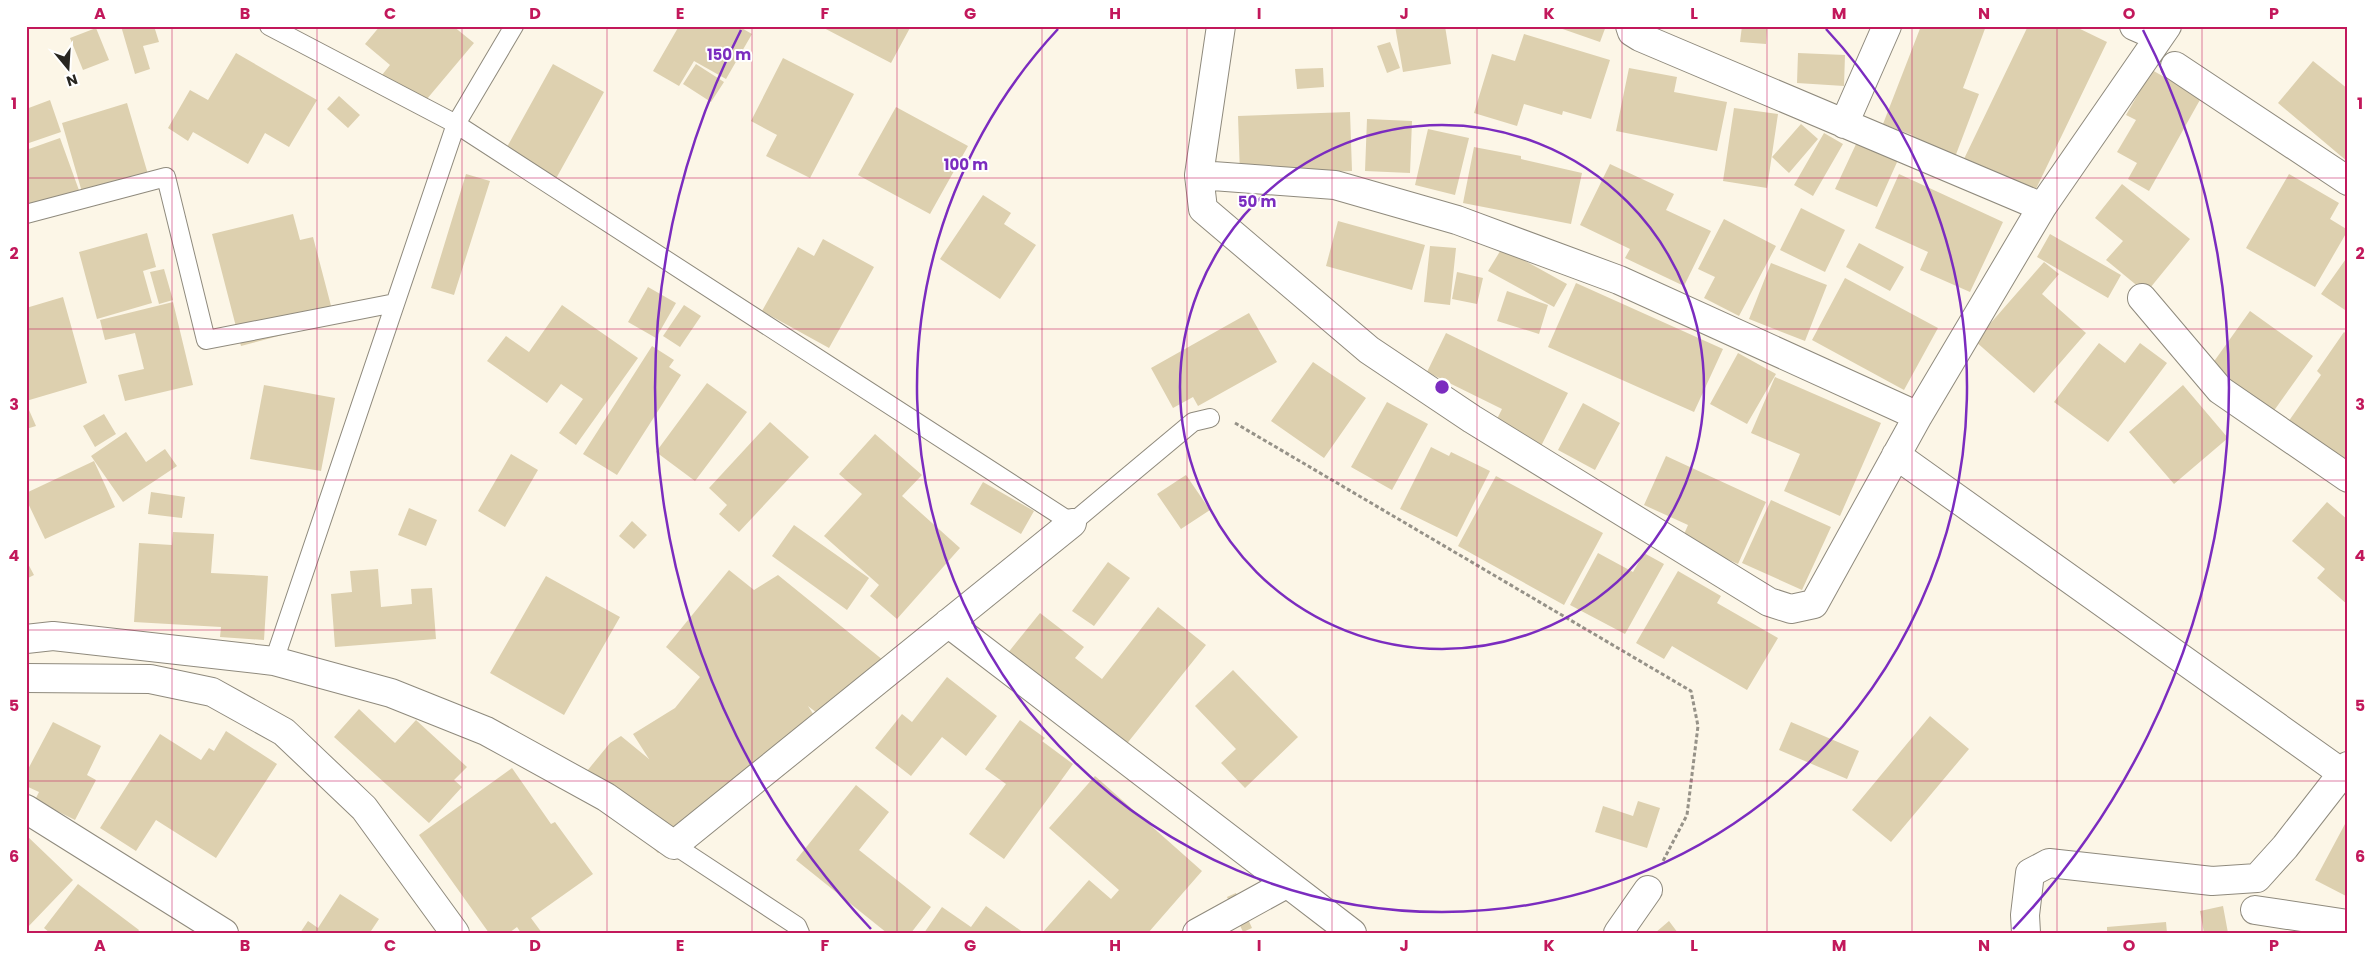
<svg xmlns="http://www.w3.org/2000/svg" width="2374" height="959" viewBox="0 0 2374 959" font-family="Poppins,sans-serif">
	<rect width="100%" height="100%" fill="#fcf6e7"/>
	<path fill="#ddd0af" d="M121,26h33l5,16 -16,4 7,23 -15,5z
		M380,26h73l21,17 -58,69 -38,-32 12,-15 -25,-21z
		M679,26h59l14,8 -26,45 -32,-18 -15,25 -26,-15z
		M820,26h91l-20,37z
		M1395,26h50l6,38 -48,8z
		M1554,26h52l-6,16z
		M1742,26h25l-1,18 -26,-2z
		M1921,26h65l-23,62 16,6 -24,63 -45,-17 2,-5 -29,-11z
		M2028,26h46l33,16 -74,153 -70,-34z
		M96,28l13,32 -26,10 -13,-32z
		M1524,34l86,26 -19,59 -28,-8 -1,4 -38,-11 -7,22 -43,-13 18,-59 23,7z
		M1390,42l10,26 -13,5 -10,-27z
		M236,53l81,47 -28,47 -24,-14 -17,31 -55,-32 -5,9 -20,-13 22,-38 18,10z
		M1798,53l47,2 -1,31 -47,-3z
		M783,58l71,36 -44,84 -44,-22 11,-21 -26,-14z
		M2313,61l35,28v73l-70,-59z
		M553,64l51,28 -51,92 -51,-28z
		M696,64l28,18 -13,20 -28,-18z
		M1323,68l1,19 -27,2 -2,-20z
		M1629,68l48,9 -3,15 53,10 -10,49 -101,-20z
		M2152,70l49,28 -52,93 -21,-12 9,-16 -20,-11 19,-32 -10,-5z
		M339,96l21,19 -12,13 -21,-19z
		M50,100l11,32 -35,12v-35z
		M127,103l23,78 -66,18 -22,-76z
		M896,107l72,39 -38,68 -72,-39z
		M1734,108l44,6 -11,74 -44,-7z
		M1350,112l2,59 -112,4 -2,-59z
		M1367,119l45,2 -2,52 -45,-2z
		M1801,124l17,15 -29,34 -17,-16z
		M1428,129l41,9 -14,57 -40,-10z
		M1824,133l19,11 -30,52 -19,-11z
		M60,138l20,55 -54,19v-62z
		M1857,142l41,18 -21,47 -42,-18z
		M1474,147l47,9v3l61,14 -11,51 -108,-21z
		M1610,164l64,30 -8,16 45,21 -27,55 -59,-28 5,-9 -50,-24z
		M466,174l24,7 -36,114 -23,-7z
		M1899,174l104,48 -33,70 -50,-22 8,-18 -53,-24z
		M2289,174l50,29 -9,16 18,11 -33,57 -69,-39z
		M2122,184l68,55 -44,54 -40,-33 17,-19 -28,-23z
		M983,195l28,18 -7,11 32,21 -36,54 -60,-40z
		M1801,208l44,22 -20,42 -45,-22z
		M293,214l7,26 13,-3 22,84 -94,25 -29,-112z
		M1724,219l52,27 -37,70 -35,-18 11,-21 -17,-8z
		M1338,221l87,24 -13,45 -86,-24z
		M147,233l9,34 -13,4 9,32 -55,16 -18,-67z
		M2050,234l71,41 -13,23 -71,-41z
		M823,239l51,28 -45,81 -67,-37 36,-64 16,9z
		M1859,243l45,24 -14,24 -44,-24z
		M1430,246l26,2 -6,57 -26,-3z
		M1502,248l65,36 -13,23 -66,-36z
		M2348,256v56l-27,-18z
		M2044,262l15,12 -17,20 44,39 -52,60 -59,-52z
		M1771,263l56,22 -22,56 -56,-22z
		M164,269l9,31 -14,4 -9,-32z
		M1457,272l26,6 -6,26 -25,-5z
		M1845,278l93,50 -34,62 -92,-50z
		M1576,283l147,66 -29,63 -146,-65z
		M648,287l28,16 -20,35 -28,-16z
		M1507,291l41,14 -9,29 -42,-13z
		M63,297l24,86 -61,18v-93z
		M173,302l20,83 -68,16 -7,-26 26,-6 -9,-36 -30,7 -5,-20z
		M562,305l76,53 -62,87 -17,-12 24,-34 -22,-15 -14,19 -60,-42 19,-25 23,16z
		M684,305l17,11 -21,31 -17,-11z
		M2250,311l63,45 -40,56 -63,-45z
		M1249,313l28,49 -79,44 -5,-9 -20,11 -22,-40z
		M2344,332l4,3v133l-62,-43 35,-50 -4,-4z
		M1446,333l122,60 -28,55 -46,-23 8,-16 -75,-37z
		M2099,343l26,20 15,-20 27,20 -59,79 -54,-40z
		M652,346l22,14 -5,7 12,8 -64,100 -34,-21z
		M1738,353l38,21 -29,50 -37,-20z
		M1313,362l53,36 -42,60 -53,-37z
		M1775,377l106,46 -41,93 -56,-25 16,-37 -49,-21z
		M707,383l40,29 -52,69 -39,-29z
		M264,385l71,13 -14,73 -71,-12z
		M2183,385l45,53 -54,46 -45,-52z
		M1387,402l41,22 -36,66 -41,-23z
		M1583,403l37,20 -25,47 -37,-20z
		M29,410l7,16 -10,3v-18z
		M104,414l12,20 -21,13 -12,-21z
		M770,422l39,35 -70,75 -20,-18 8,-9 -18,-17z
		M126,432l20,30 19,-13 12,17 -54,36 -32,-46z
		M875,434l47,41 -20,21 58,52 -63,71 -27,-23 9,-11 -55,-49 38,-42 -23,-20z
		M1431,447l18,9 2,-4 39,19 -33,66 -57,-28z
		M511,454l27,16 -33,57 -27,-16z
		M1666,456l100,46 -28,62 -56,-25 6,-14 -44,-20z
		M94,461l21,46 -70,32 -19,-40v-6z
		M1186,475l24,35 -29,19 -24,-35z
		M1496,476l107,57 -39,72 -106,-59z
		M983,482l51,29 -13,23 -51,-30z
		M151,492l34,5 -3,21 -34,-4z
		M1771,500l60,27 -29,63 -60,-27z
		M2327,502l21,18v85l-31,-27 8,-9 -33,-28z
		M409,508l28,12 -11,26 -28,-11z
		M632,521l15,14 -13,14 -15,-13z
		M794,525l75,53 -22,32 -75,-54z
		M173,532l41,2 -3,39 57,3 -4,64 -44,-3 1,-10 -87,-5 5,-79 33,2z
		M1598,553l35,19 11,-19 20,11 -39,70 -55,-29z
		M26,560l8,15 -8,4z
		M1108,562l22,16 -36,48 -22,-15z
		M378,569l3,38 31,-3 -1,-15 21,-1 4,51 -101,8 -4,-53 21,-2 -2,-21z
		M729,570l25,20 24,-15 116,94 -68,51 -18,-14 20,31 -131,92 -39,24 -4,-4 -26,-41 -35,-28 -6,-9 23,-28 11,-7 28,23 -16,-25 42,-26 25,-31 -34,-30z
		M1678,571l43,25 -4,7 61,35 -31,52 -75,-44 -8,13 -28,-16z
		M546,576l74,41 -56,98 -74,-42z
		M1158,607l48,38 -81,101 -118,-92 33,-41 44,34 -9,11 27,21z
		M1233,670l65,67 -53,51 -24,-25 15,-14 -41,-43z
		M947,677l50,39 -31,40 -24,-19 -31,39 -36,-28 27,-34 10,8z
		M359,709l36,34 21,-23 51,47 -13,13 8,7 -33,36 -95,-86z
		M1930,716l39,33 -78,93 -39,-32z
		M1020,720l25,18 -3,3 31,23 -69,95 -35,-25 37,-50 -21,-15z
		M53,722l48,24 -14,29 9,5 -21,40 -40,-20 4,-8 -13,-6v-13z
		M1791,722l68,29 -12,28 -68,-29z
		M226,731l51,33 -61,94 -60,-38 -20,31 -36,-23 60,-94 41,26 8,-12 5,3z
		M512,768l39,56 4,-2 38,52 -62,44 11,15h-21l-4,-6 -8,6h-20l-70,-98z
		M1095,776l107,95 -54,62h-106l47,-53 22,19 8,-9 -70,-62z
		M856,785l33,27 -30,38 72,57 -20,26h-24l-91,-73z
		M1638,801l22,7 -13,40 -52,-16 8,-26 30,10z
		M2345,824l3,2v71l-33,-17z
		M26,835l47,45 -47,49z
		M78,884l61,46 -2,3h-87l-6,-5z
		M1236,893l16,35 -9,4 -16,-35z
		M340,894l39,25 -8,12 3,2h-74l8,-12 10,7z
		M986,906l38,27h-100l18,-26 29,20z
		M2223,906l5,27h-24l-4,-22z
		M1669,921l9,12h-23z
		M2166,922l1,11h-60v-6z"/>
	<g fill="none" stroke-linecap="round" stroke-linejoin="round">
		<g stroke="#8f8a7d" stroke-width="20">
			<path id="service" d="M269,26l187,98 616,399 121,-101 17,-4
				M26,214l140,-37 40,163 189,-37
				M274,661l182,-537 58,-98
				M674,845l123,81 3,7"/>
		</g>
		<g stroke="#8f8a7d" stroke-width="30">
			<path id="minor" d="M1221,26l-22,149 4,34 166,141 103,69 297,183 22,7 23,-5 104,-188 124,-209 125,-181
				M1630,26l2,6 8,5 402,170
				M2134,26l25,11
				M2175,66l173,115
				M1844,124l43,-98
				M1199,175l136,10 122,35 162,60 299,136
				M2142,298l78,92 128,88
				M1896,455l446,318
				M948,623l404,310
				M26,639l27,-3 221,25 117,32 95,38 120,66 68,48 398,-322
				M26,678l124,1 62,13 72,40 80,76 91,125
				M26,809l198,124
				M2255,910l93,14
				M1197,933l89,-49
				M1618,933l30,-43
				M2026,933l-1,-18 5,-42 19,-10 163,18 45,-3 28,-31 63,-81"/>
		</g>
		<path stroke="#969288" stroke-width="3" stroke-dasharray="4 2.5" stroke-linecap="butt" d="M1235,423l456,268 7,35 -11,89 -25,48"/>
		<use href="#service" stroke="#fff" stroke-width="18"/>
		<use href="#minor" stroke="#fff" stroke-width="28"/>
	</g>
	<path fill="none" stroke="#c2185b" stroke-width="1" stroke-opacity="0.55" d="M172,26v907M317,26v907M462,26v907M607,26v907M752,26v907M897,26v907M1042,26v907M1187,26v907M1332,26v907M1477,26v907M1622,26v907M1767,26v907M1912,26v907M2057,26v907M2202,26v907M26,178h2322M26,329h2322M26,480h2322M26,630h2322M26,781h2322"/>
	<g fill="none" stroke="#7b2cbf" stroke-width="2.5">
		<circle cx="1442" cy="387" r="262"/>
		<path d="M1826 29A525 525 0 1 1 1058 29"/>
		<path d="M871 929A787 787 0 0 1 741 30M2143 30A787 787 0 0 1 2013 929"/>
	</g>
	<circle cx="1442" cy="387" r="8" fill="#7b2cbf" stroke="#fff" stroke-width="2.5"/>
	<g font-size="15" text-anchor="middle" font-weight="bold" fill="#7b2cbf" stroke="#fff" stroke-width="4" stroke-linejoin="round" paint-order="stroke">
		<text x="729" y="60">150 m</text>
		<text x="966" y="170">100 m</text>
		<text x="1257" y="207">50 m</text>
	</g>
	<rect width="2374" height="959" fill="none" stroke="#ffffff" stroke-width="55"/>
	<g transform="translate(68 68) rotate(162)" stroke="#ffffff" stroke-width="4" paint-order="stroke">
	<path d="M0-4L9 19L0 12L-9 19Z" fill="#282621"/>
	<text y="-8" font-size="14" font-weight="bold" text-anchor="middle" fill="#282621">N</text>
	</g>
	<rect x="28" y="28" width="2318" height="904" fill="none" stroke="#c2185b" stroke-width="2"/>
	<g font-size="16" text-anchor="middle" font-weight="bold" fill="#c2185b">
		<text x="100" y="19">A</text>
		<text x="245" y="19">B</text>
		<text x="390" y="19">C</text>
		<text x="535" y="19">D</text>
		<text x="680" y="19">E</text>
		<text x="825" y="19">F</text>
		<text x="970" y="19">G</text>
		<text x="1115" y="19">H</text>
		<text x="1259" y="19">I</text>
		<text x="1404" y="19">J</text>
		<text x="1549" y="19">K</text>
		<text x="1694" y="19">L</text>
		<text x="1839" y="19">M</text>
		<text x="1984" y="19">N</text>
		<text x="2129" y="19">O</text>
		<text x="2274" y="19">P</text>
		<text x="14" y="109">1</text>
		<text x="2360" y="109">1</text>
		<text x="14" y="259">2</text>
		<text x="2360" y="259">2</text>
		<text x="14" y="410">3</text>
		<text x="2360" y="410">3</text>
		<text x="14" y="561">4</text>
		<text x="2360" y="561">4</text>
		<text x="14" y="711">5</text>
		<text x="2360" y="711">5</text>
		<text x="14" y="862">6</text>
		<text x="2360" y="862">6</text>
		<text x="100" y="951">A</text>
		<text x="245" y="951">B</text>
		<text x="390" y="951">C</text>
		<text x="535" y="951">D</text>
		<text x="680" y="951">E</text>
		<text x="825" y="951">F</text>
		<text x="970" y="951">G</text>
		<text x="1115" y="951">H</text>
		<text x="1259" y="951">I</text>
		<text x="1404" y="951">J</text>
		<text x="1549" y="951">K</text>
		<text x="1694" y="951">L</text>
		<text x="1839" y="951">M</text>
		<text x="1984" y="951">N</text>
		<text x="2129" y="951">O</text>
		<text x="2274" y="951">P</text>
	</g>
</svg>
